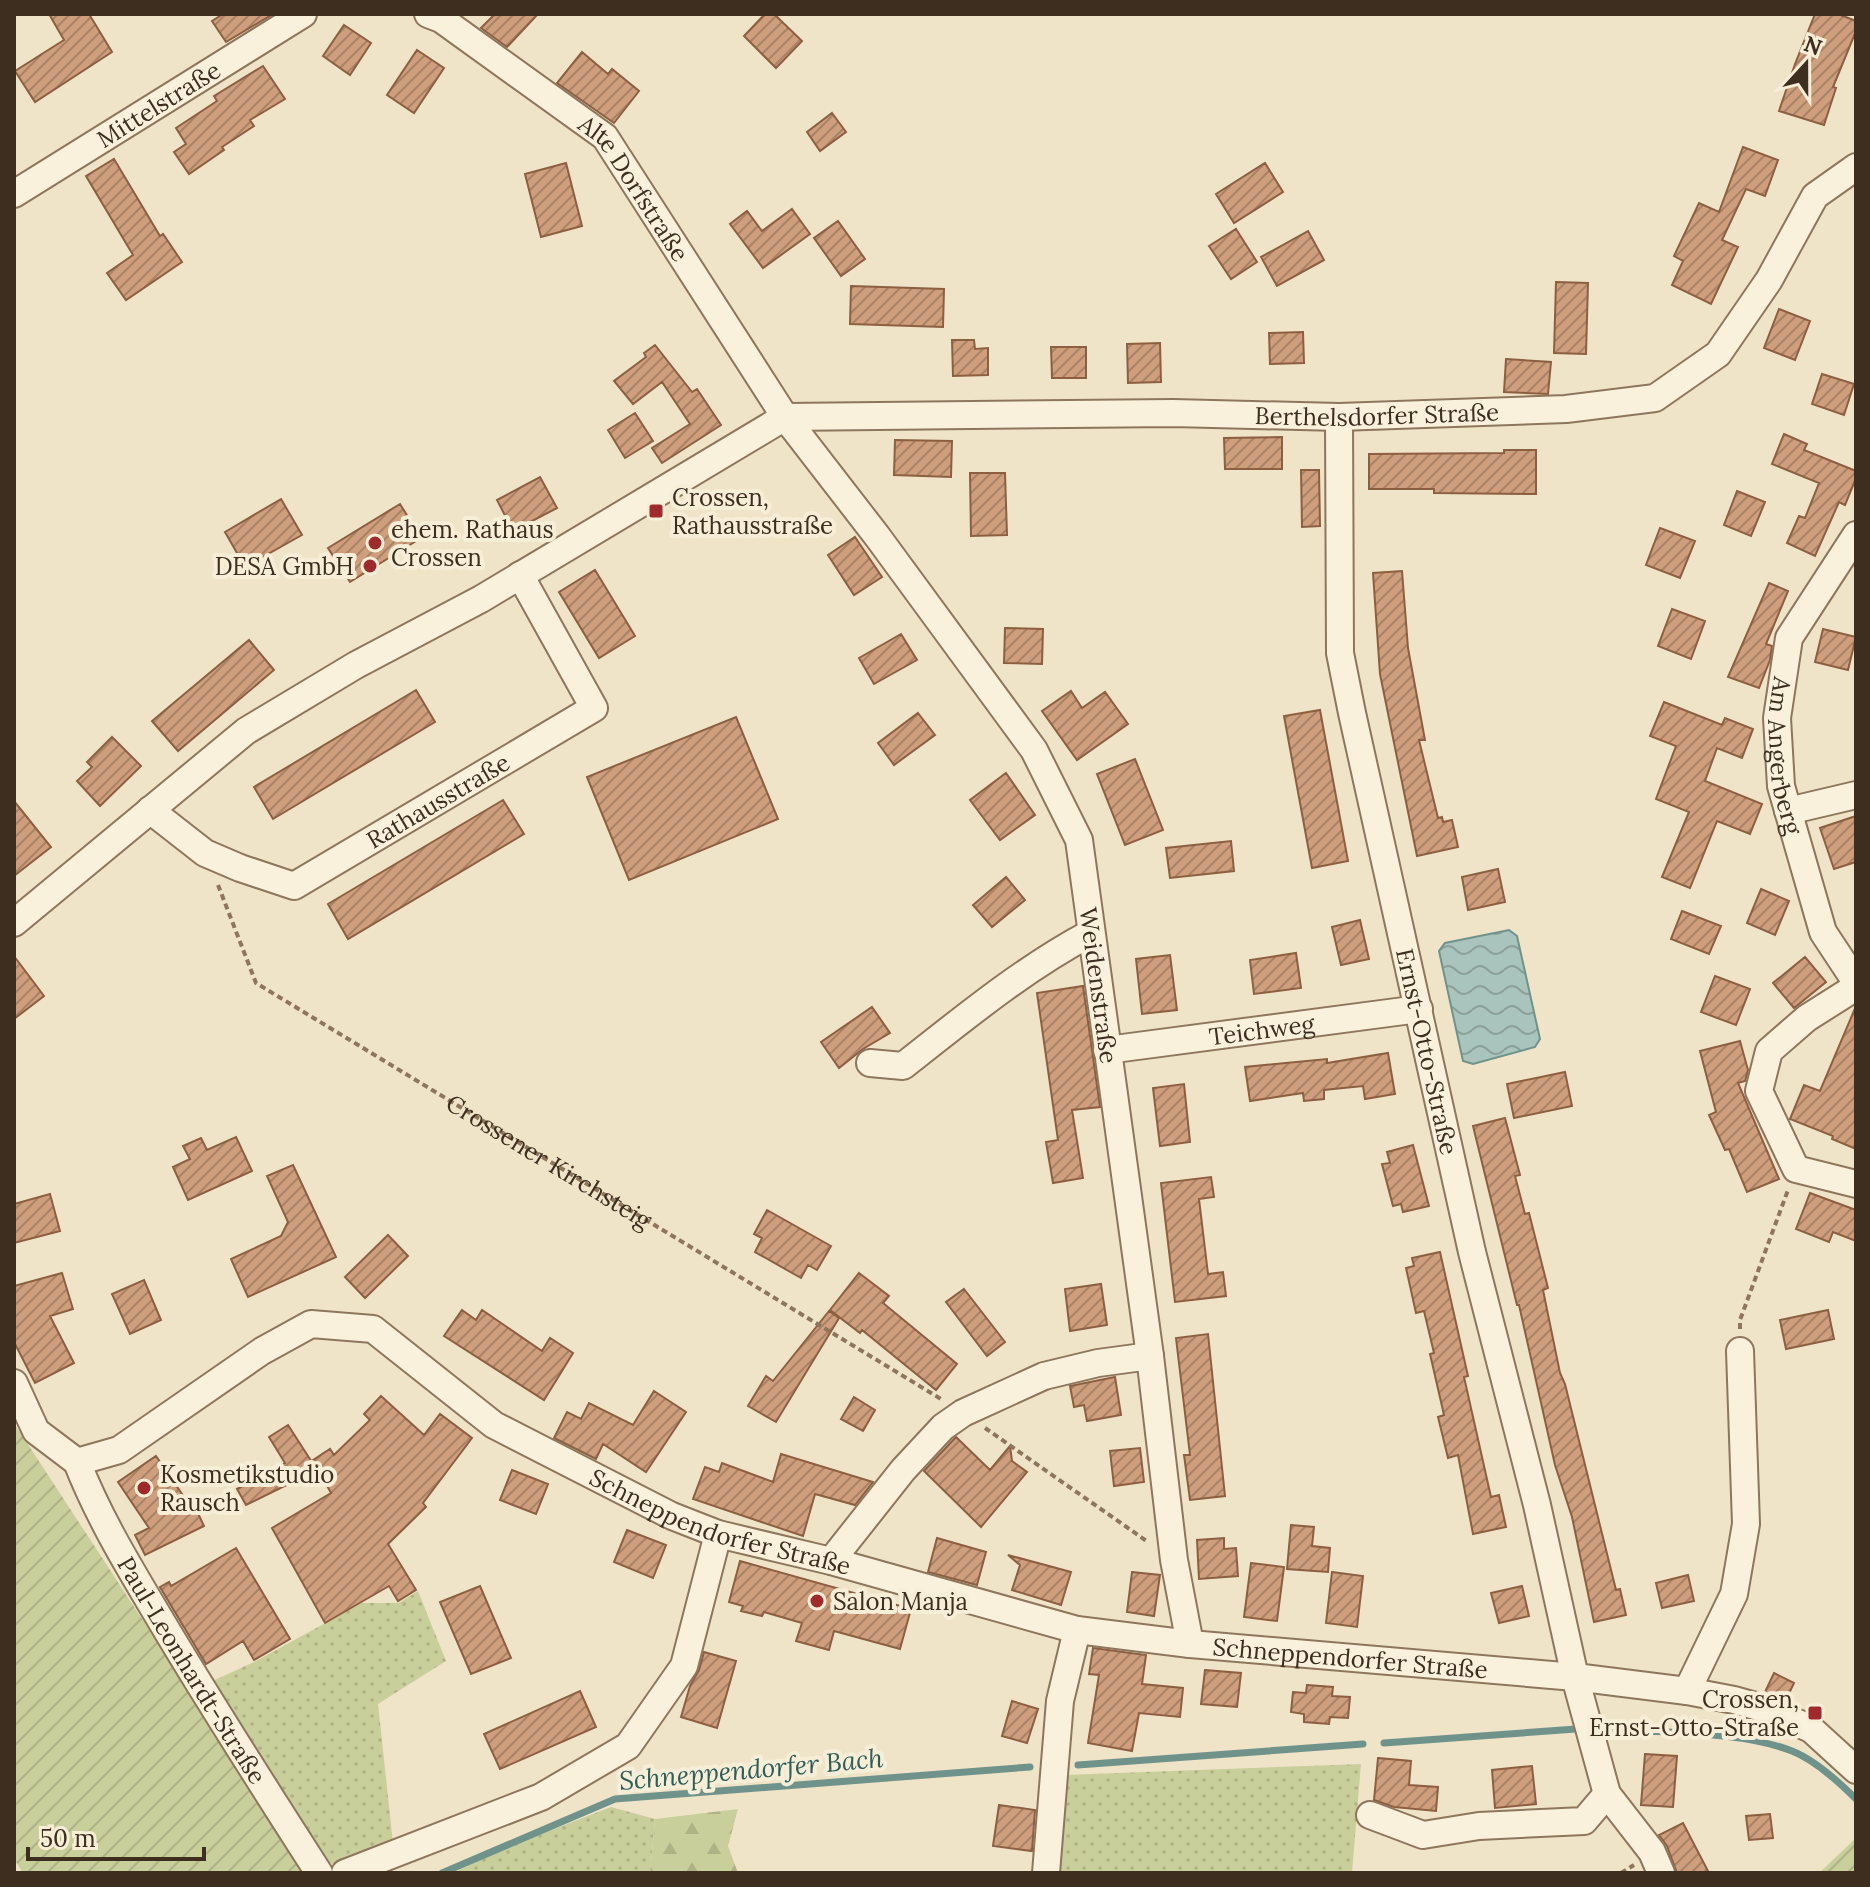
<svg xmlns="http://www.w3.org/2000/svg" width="1870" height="1887" font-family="Lora,serif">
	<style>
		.grass { fill: url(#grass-dots) }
		.forest { fill: url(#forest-firs) }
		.garden { fill: url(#garden-furrows) }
		.water { fill: url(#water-waves); stroke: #6f938a; stroke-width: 2 }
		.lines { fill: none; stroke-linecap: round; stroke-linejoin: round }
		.stream { stroke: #6f938a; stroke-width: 7 }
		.building { fill: url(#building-hatch); stroke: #8d5f41; stroke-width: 2 }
		.minor-casing { stroke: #8d765c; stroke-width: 30 }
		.path { stroke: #8d765c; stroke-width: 4; stroke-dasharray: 6 4; stroke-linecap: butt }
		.minor { stroke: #faf1dc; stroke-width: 26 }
		.poi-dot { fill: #9e2a2b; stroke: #f7eed8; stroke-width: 3 }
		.labels { text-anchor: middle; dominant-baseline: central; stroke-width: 8; stroke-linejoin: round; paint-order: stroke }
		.street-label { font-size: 24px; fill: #3d2e20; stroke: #f7eed8 }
		.poi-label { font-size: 24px; fill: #3d2e20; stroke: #f7eed8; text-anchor: start }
		.water-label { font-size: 26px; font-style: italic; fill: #2f5d5a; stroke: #f7eed8 }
	</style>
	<defs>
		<pattern id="grass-dots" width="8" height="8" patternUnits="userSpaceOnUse" patternTransform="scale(2)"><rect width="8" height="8" fill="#c9cf9b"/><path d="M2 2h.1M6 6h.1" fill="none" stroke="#aeb285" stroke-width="1.8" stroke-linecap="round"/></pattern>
		<pattern id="forest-firs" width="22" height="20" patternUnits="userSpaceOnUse" patternTransform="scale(2)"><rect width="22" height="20" fill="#c9cf9b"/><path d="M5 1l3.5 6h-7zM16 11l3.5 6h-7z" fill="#aeb285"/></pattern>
		<pattern id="garden-furrows" width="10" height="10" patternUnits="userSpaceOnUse" patternTransform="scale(2)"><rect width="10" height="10" fill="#c9cf9b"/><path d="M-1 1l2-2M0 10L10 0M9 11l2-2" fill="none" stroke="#aeb285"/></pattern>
		<pattern id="water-waves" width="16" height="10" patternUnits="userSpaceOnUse" patternTransform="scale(2)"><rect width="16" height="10" fill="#a9c4bc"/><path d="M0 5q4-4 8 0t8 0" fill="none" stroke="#8ba098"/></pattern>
		<pattern id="building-hatch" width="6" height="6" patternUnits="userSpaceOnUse" patternTransform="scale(2)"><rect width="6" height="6" fill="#cf9f7d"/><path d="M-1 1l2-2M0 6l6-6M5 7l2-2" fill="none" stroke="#a98266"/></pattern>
	</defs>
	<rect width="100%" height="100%" fill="#f0e4c8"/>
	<path class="grass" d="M418 1591 446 1661 378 1704 393 1843 335 1865 325 1861 204 1685 256 1661 362 1603H399Z
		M1361 1764 1352 1873H1055L1063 1775Z
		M611 1807 655 1819 650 1873H453L515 1844Z"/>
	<path class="forest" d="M738 1809 728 1846 738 1873H650L655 1819Z"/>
	<path class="garden" d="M14 1423 308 1873H23L14 1859Z
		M1856 1838V1873H1819Z"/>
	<path class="water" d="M1509 930 1517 936 1540 1039 1535 1047 1473 1064 1463 1061 1439 951 1445 943Z"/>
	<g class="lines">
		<path class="stream" d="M1608 1729C1663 1733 1741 1731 1792 1751 1815 1760 1838 1781 1856 1799
			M1384 1743 1576 1729
			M1078 1765 1363 1744
			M442 1873 615 1799 1030 1767"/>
	</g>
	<path class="building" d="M49 14H89L112 52 35 102 15 71 64 40Z
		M223 14H273L226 42 212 21Z
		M495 14H538L507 47 481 28Z
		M765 14H774L802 41 776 68 744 36Z
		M1815 14H1838L1856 21V31L1833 87 1836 88 1824 125 1779 111 1795 64Z
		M344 25 371 43 350 75 323 56Z
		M417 50 444 68 414 113 387 95Z
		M582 52 608 74 612 69 639 91 614 123 557 83Z
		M263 66 285 99 250 120 254 126 222 147 224 150 189 174 174 152 186 144 176 128 217 101 214 96Z
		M832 113 846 132 820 151 807 132Z
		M1743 147 1778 160 1765 196 1746 189 1722 240 1738 247 1711 304 1672 285 1683 261 1674 256 1699 203 1719 212Z
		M114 159 160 236 163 234 182 262 126 300 107 273 133 255 86 176Z
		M566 163 582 226 541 237 525 174Z
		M1265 163 1283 192 1234 223 1216 194Z
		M792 209 810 234 763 268 730 224 747 211 762 231Z
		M838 221 865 259 841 276 814 238Z
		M1236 229 1257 262 1231 279 1209 246Z
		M1308 231 1324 260 1277 286 1261 257Z
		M1556 282 1588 283 1586 354 1554 353Z
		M851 286 944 289 943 327 850 324Z
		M1779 309 1810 321 1795 360 1764 348Z
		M1303 332 1304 363 1270 364 1269 333Z
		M952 340H974L975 349 988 348V375L953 376Z
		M1160 343 1161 382 1128 383 1127 344Z
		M655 345 692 392 697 389 721 425 662 463 652 448 690 424 662 382 633 404 614 381 646 357 644 353Z
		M1051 347H1086V378H1052Z
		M1506 359 1551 362 1548 394 1504 392Z
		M1822 374 1854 384 1844 415 1812 404Z
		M635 413 653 441 625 458 608 430Z
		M1784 434 1807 444 1804 450 1856 471V478L1845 505 1839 502 1815 556 1787 543 1799 516 1805 518 1819 483 1772 464Z
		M1282 437V469H1225L1224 438Z
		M895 440 952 441 951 477 894 475Z
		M1504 450H1536V494L1434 493V489H1369V454L1504 453Z
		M1301 470H1319L1320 526 1302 527Z
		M970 473H1005L1007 535 971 536Z
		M540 477 557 508 513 531 497 500Z
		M1737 491 1765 502 1751 536 1724 525Z
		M281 499 302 535 245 567 225 532Z
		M400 504 421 538 350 582 328 548Z
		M1660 528 1695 541 1680 578 1646 565Z
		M855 537 882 577 854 595 828 555Z
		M595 570 635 636 599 658 559 592Z
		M1402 571 1408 648 1425 740H1419L1438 818 1442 817 1443 822 1452 820 1458 847 1417 856 1380 674 1373 573Z
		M1769 583 1788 591 1766 644 1772 646 1770 660 1759 688 1728 677Z
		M1672 609 1705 621 1691 659 1658 646Z
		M1005 628 1043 629 1042 664 1004 663Z
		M1823 629 1856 637 1848 670 1815 662Z
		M901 634 917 660 874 684 859 658Z
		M249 640 274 670 178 751 152 721Z
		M416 690 435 722 273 819 254 787Z
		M1071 691 1082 708 1105 692 1128 724 1077 760 1042 711Z
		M1664 702 1722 725 1725 718 1753 729 1742 758 1717 748 1705 781 1762 804 1750 834 1717 821 1690 888 1662 877 1689 812 1656 799 1676 746 1650 736Z
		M1320 710 1348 861 1312 868 1284 716Z
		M918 713 935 735 894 765 878 743Z
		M736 717 778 819 629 880 587 777Z
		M112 737 141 766 100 806 77 781 92 767 87 762Z
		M1135 759 1163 830 1125 845 1097 774Z
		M1006 773 1035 815 1000 840 970 800Z
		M503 800 524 834 348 939 328 904Z
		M14 801 51 847 14 876Z
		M1856 816V862L1834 869 1820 828Z
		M1231 841 1234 871 1170 878 1166 848Z
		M1498 869 1505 902 1468 910 1462 877Z
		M1006 877 1025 900 992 927 973 905Z
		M1761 889 1789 901 1775 935 1747 923Z
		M1682 911 1721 926 1709 954 1671 939Z
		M1360 920 1369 959 1341 965 1332 927Z
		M1296 953 1301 988 1254 994 1250 960Z
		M1170 955 1177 1010 1142 1014 1136 959Z
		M14 956 44 996 14 1019Z
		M1805 957 1826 982 1794 1008 1773 983Z
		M1715 976 1750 989 1736 1025 1701 1012Z
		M1083 986 1100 1107 1072 1110 1083 1178 1053 1183 1046 1142 1058 1140 1037 993Z
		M1856 1006V1149L1832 1139 1833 1136 1790 1119 1804 1085 1820 1091Z
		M872 1007 890 1033 863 1049 839 1068 821 1042Z
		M1740 1041 1748 1070 1745 1081 1738 1083 1779 1179 1747 1192 1729 1149 1725 1150 1709 1115 1716 1112 1700 1051Z
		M1388 1053 1395 1094 1365 1099 1363 1086 1324 1090V1099L1304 1101 1303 1093 1250 1101 1245 1067 1327 1059V1063Z
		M1565 1072 1572 1106 1514 1118 1507 1084Z
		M1184 1084 1190 1142 1160 1146 1153 1088Z
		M1505 1118 1520 1175 1515 1176 1525 1214 1529 1213 1548 1288 1543 1290 1560 1373 1565 1384 1616 1590 1620 1589 1626 1615 1594 1622 1572 1517 1555 1465 1519 1305H1517L1473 1126Z
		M236 1137 252 1171 188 1200 173 1167 190 1159 183 1146 201 1138 207 1150Z
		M1413 1145 1429 1206 1403 1212 1401 1204 1393 1206 1382 1164 1390 1163 1387 1152Z
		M293 1165 336 1257 248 1297 231 1259 281 1236 288 1222 267 1176Z
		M1211 1177 1214 1197 1199 1199 1208 1274 1223 1272 1226 1296 1175 1302 1161 1183Z
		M1810 1193 1856 1210V1241L1833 1232 1829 1242 1796 1229Z
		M50 1194 60 1231 14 1243V1204Z
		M767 1210 831 1246 817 1270 808 1265 801 1278 755 1252 762 1238 754 1234Z
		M388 1235 408 1256 365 1298 345 1277Z
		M1440 1252 1468 1376 1464 1377 1491 1497 1499 1495 1506 1527 1473 1534 1458 1455 1448 1458 1438 1417 1444 1415 1430 1354 1434 1353 1424 1311 1416 1313 1406 1268 1414 1266 1412 1258Z
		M62 1273 73 1309 50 1316 74 1363 35 1383 14 1342V1286Z
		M859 1273 889 1296 883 1303 957 1364 936 1390 862 1330 860 1333 830 1310Z
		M144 1280 161 1320 130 1334 112 1294Z
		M1101 1284 1107 1325 1070 1331 1065 1289Z
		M964 1289 1005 1342 987 1356 946 1302Z
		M462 1310 476 1320 482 1310 542 1351 550 1338 573 1353 544 1400 444 1336Z
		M1828 1310 1834 1339 1786 1349 1780 1320Z
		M829 1311 839 1318 776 1422 748 1406 766 1376 773 1381Z
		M1208 1334 1225 1496 1190 1500 1184 1455H1190L1176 1338Z
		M1115 1377 1121 1415 1087 1421 1084 1405 1074 1407 1070 1386Z
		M654 1391 686 1412 646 1472 603 1444 596 1459 554 1438 567 1412 581 1419 589 1403 633 1425Z
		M381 1396 424 1435 440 1414 472 1438 423 1503 426 1507 388 1544 416 1590 398 1601 389 1586 325 1623 272 1528 331 1493 313 1460 330 1449 334 1455 370 1420 364 1414Z
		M854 1397 875 1410 863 1431 841 1419Z
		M288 1425 317 1470 246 1505 237 1489 285 1463 269 1437Z
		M956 1437 990 1470 1010 1446 1012 1461 1027 1472 981 1527 924 1471Z
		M1140 1448 1144 1482 1114 1486 1110 1451Z
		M781 1454 873 1482 855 1505 815 1494 803 1536 693 1499 705 1467 719 1472 722 1463 773 1482Z
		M156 1456 191 1507 194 1505 204 1526 145 1555 135 1535 149 1528 118 1482Z
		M512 1470 548 1484 536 1514 500 1500Z
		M1291 1525 1314 1527 1312 1546 1330 1548 1328 1572 1287 1569Z
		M627 1530 666 1545 653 1578 614 1562Z
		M937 1538 986 1552 977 1585 928 1572Z
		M1224 1538V1549L1236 1548 1238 1576 1199 1579 1197 1540Z
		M236 1548 290 1639 254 1660 243 1641 206 1664 160 1587 169 1582 171 1586Z
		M1008 1555 1071 1572 1061 1605 1012 1590 1020 1565Z
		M740 1561 911 1609 900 1649 834 1631 829 1650 796 1641 802 1623 764 1612 762 1616 741 1611 743 1606 729 1602Z
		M1251 1563 1284 1567 1277 1621 1244 1617Z
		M1132 1572 1160 1575 1154 1616 1127 1612Z
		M1332 1572 1363 1576 1357 1627 1326 1623Z
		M1688 1575 1694 1601 1662 1608 1656 1583Z
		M480 1586 511 1658 471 1674 440 1602Z
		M1522 1586 1529 1616 1499 1623 1491 1593Z
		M1093 1648 1146 1655 1142 1684 1183 1688 1180 1717 1139 1713 1132 1751 1088 1743 1099 1675 1089 1674Z
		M704 1652 736 1661 717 1728 681 1717 690 1686 699 1670Z
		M1205 1670 1241 1673 1237 1707 1201 1704Z
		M1774 1673 1794 1683 1786 1700 1765 1692Z
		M1307 1685 1333 1687 1332 1696 1350 1697 1348 1718 1330 1717 1329 1724 1304 1722V1714L1291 1712 1293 1692 1306 1693Z
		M580 1691 596 1727 500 1769 484 1734Z
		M1012 1701 1038 1709 1027 1743 1002 1736Z
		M1645 1754 1677 1756 1673 1807 1641 1805Z
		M1378 1758 1411 1761 1409 1785 1438 1787 1436 1811 1394 1807 1374 1800Z
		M1532 1766 1536 1804 1495 1808 1492 1770Z
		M999 1805 1035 1810 1032 1851 993 1846Z
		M1770 1814 1773 1838 1749 1840 1746 1816Z
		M1683 1823 1709 1873H1677L1667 1846 1659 1835Z"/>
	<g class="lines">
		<g class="minor-casing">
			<g id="minor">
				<path id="s2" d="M428 14 441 19 605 137 785 417 877 536 1034 750 1079 840 1150 1356 1174 1560 1190 1644"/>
				<path id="s3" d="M14 194 303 14"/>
				<path id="s4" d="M785 417 1173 413 1339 417 1566 409 1655 398 1718 354 1769 280 1815 196 1856 167"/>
				<path id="s5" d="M1339 417 1340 653 1352 713 1472 1252 1537 1505 1575 1677 1607 1794 1652 1852 1661 1873"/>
				<path id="s6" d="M1856 535 1789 638 1777 718 1781 786 1823 932 1856 982"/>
				<path id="s7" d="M150 810 205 853 240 868 294 886 594 708 520 575"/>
				<path d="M1788 811 1856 795"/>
				<path d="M14 923 246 731 356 665 481 599 785 417"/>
				<path d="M1856 987 1807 1018 1769 1051 1759 1091 1796 1169 1856 1184"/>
				<path id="s8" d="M1107 1050 1419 1009"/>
				<path d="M870 1063 903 1066C963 1019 1023 969 1091 933"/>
				<path id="s9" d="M14 1383 36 1431 77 1462 119 1450 262 1351 311 1324 373 1329 494 1425 672 1516 718 1534 831 1561 1077 1630 1190 1644 1575 1677 1687 1691 1734 1700 1766 1709 1811 1729 1856 1770"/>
				<path id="s10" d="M77 1462C99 1518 129 1567 160 1619 211 1705 265 1789 319 1873"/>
				<path d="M831 1561 903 1470 943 1427 963 1413 1044 1376 1098 1363 1150 1356"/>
				<path d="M1687 1691 1734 1594 1746 1524 1740 1351"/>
				<path d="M1370 1815 1423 1835 1479 1826 1584 1821 1607 1794"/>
				<path d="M345 1873 541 1797 628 1746 684 1666 718 1534"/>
				<path d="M1046 1873 1060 1701 1077 1630"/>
			</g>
		</g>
		<g class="path">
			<path id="s1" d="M218 885 256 983 941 1399"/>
			<path d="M1740 1329V1320L1788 1190"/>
			<path d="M985 1428 1148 1542"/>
			<path d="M1621 1873 1634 1865"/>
		</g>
		<use href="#minor" class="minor"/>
	</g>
	<g class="poi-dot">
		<rect x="648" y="503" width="16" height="16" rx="4"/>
		<circle cx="375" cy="543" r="8"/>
		<circle cx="370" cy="566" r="8"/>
		<circle cx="144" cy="1488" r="8"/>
		<circle cx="817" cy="1601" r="8"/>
		<rect x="1807" y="1705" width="16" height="16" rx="4"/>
	</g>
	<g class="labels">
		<g class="street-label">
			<text stroke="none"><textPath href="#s3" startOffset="170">Mittelstraße</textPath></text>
			<text stroke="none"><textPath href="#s2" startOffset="274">Alte Dorfstraße</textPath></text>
			<text stroke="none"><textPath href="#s4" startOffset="592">Berthelsdorfer Straße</textPath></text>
			<text stroke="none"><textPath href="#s6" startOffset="242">Am Angerberg</textPath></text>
			<text stroke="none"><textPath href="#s7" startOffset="332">Rathausstraße</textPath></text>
			<text stroke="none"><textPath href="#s2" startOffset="1212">Weidenstraße</textPath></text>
			<text stroke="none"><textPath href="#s8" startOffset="156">Teichweg</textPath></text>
			<text stroke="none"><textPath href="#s5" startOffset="644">Ernst-Otto-Straße</textPath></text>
			<text stroke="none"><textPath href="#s1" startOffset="448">Crossener Kirchsteig</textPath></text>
			<text stroke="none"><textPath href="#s9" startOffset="842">Schneppendorfer Straße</textPath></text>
			<text stroke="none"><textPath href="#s9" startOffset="1490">Schneppendorfer Straße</textPath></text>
			<text stroke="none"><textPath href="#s10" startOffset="238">Paul-Leonhardt-Straße</textPath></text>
		</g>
		<g class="poi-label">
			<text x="672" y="497">Crossen,<tspan x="672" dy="28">Rathausstraße</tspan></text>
			<text x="391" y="529">ehem. Rathaus<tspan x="391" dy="28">Crossen</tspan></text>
			<text x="354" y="566" text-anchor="end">DESA GmbH</text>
			<text x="160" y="1474">Kosmetikstudio<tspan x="160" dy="28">Rausch</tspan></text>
			<text x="833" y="1601">Salon Manja</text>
			<text x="1799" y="1699" text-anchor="end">Crossen,<tspan x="1799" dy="28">Ernst-Otto-Straße</tspan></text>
		</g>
		<g class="water-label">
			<text transform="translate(751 1769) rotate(-5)">Schneppendorfer Bach</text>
		</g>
	</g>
	<rect width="1870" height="1887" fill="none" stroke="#3d2e20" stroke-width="32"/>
	<g transform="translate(1806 64) rotate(21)" stroke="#f7eed8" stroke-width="6" paint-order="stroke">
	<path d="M0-6L14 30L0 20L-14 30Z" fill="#3d2e20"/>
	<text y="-12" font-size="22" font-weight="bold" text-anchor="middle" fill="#3d2e20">N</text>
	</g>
	<path d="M28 1847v12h176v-12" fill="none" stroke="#3d2e20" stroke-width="4"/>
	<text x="40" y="1847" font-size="24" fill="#3d2e20" stroke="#f7eed8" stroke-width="6" paint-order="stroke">50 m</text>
</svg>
